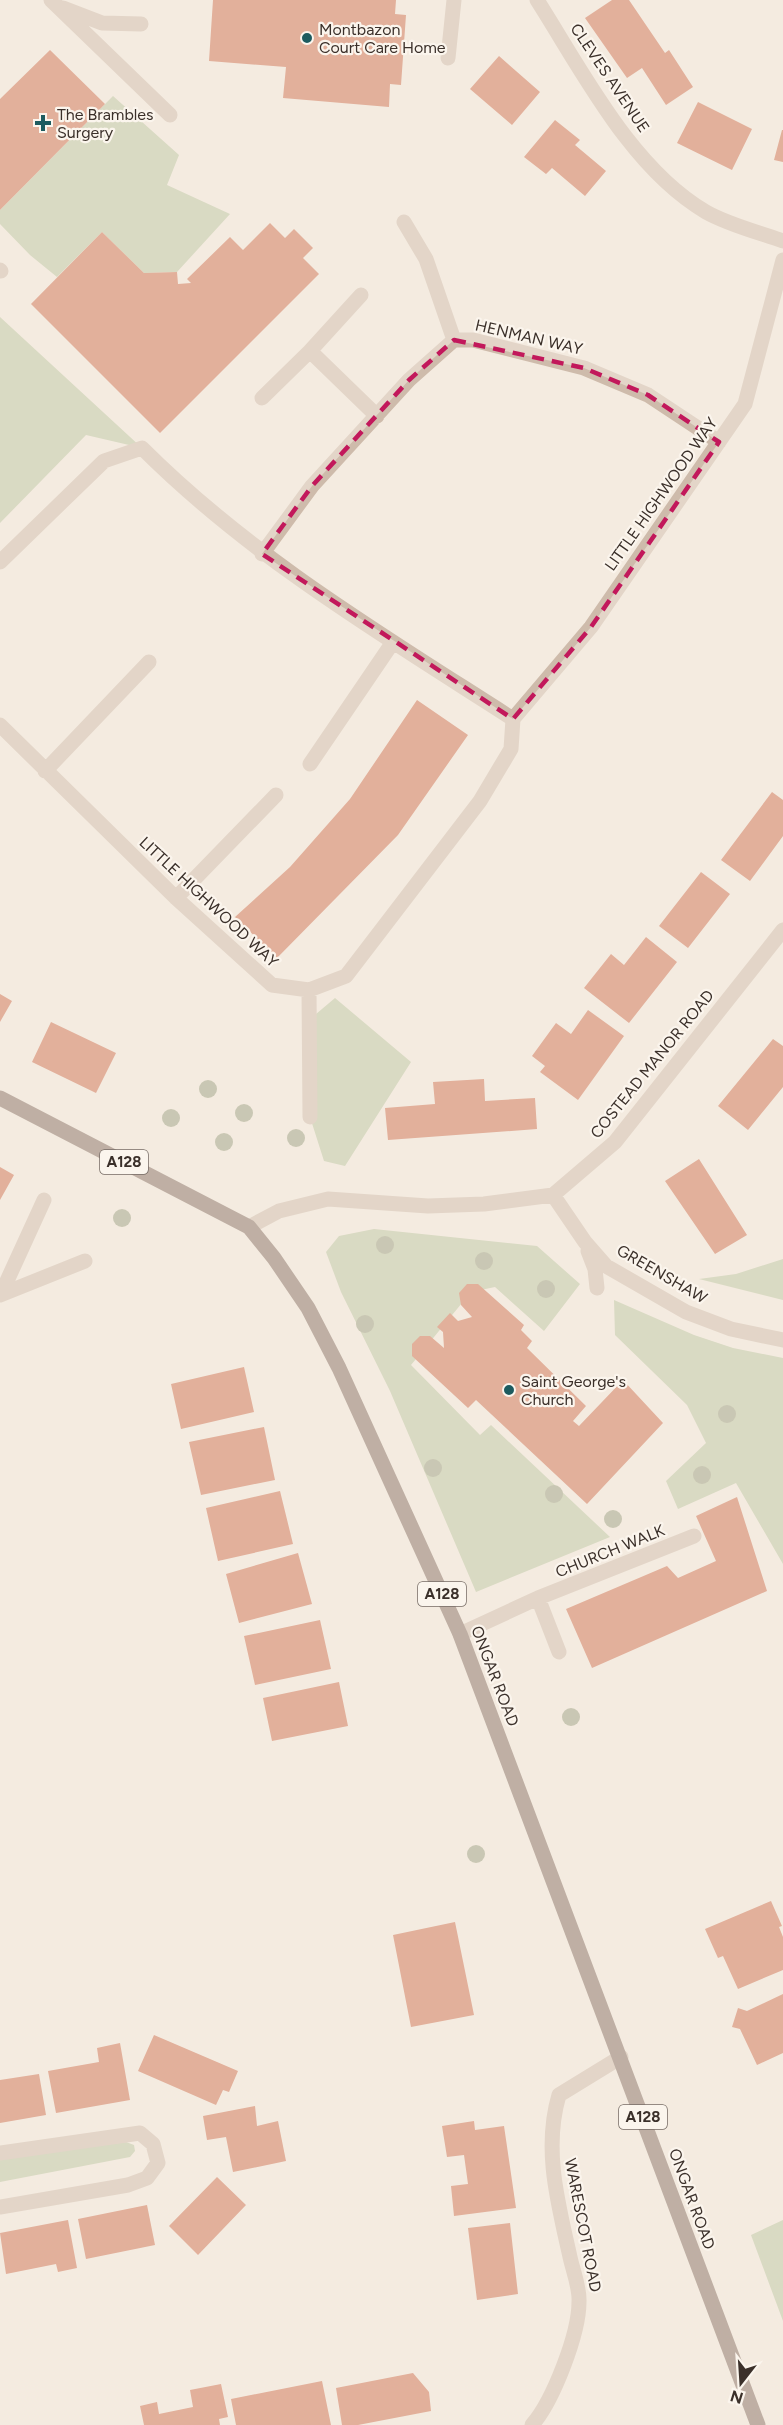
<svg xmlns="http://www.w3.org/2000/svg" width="783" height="2425" font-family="Figtree,sans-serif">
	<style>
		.green { fill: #b8c59f }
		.building { fill: #cc6847 }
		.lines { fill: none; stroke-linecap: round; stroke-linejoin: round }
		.minor { stroke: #cebbab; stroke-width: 15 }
		.major { stroke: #7e675b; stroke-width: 15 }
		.tree { fill: #969c7e }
		.marked { fill: none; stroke: #c2185b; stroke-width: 4.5; stroke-dasharray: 12 8; stroke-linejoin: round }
		.poi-dot { fill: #1d5b5f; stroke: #fbf5ed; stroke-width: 2 }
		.labels { text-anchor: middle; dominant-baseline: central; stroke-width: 4.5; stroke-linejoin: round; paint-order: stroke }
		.shield { fill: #fbf5ed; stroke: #756b64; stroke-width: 1.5 }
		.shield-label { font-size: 15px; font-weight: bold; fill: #3b302a }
		.poi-label { font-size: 16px; fill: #3b302a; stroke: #fbf5ed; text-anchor: start }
		.street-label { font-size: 16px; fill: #3b302a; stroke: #fbf5ed }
	</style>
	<rect width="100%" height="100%" fill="#f4ebe0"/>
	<path class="green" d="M113 96 179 155 167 185 230 214 177 272 144 273 102 232 57 277 30 255 0 224V210Z
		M0 317 142 448 86 435 0 523Z
		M335 998 411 1062 345 1166 324 1161 310 1117 309 1020Z
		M374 1229 537 1246 580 1284 544 1331 495 1287 471 1292 411 1365 480 1435 491 1425 610 1537 476 1592 390 1391 341 1292 326 1252 339 1236Z
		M783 1259V1300L699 1279 736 1274Z
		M614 1300 694 1335 733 1348 783 1358V1564L736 1483 678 1509 666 1481 706 1443 687 1405 615 1335Z
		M126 2142 134 2145 135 2151 130 2157 0 2182V2159Z
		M783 2220V2321L751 2235Z"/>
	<path class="building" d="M213 0H396L395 14 406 15 401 85 390 84 389 107 283 98 286 67 209 61Z
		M612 0H629L665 53 669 50 693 87 666 105 642 68 627 78 585 18Z
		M50 50 105 104 0 210V99Z
		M499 56 540 92 512 125 470 89Z
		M698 102 752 129 732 170 677 143Z
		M555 120 580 140 575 145 606 171 585 196 552 168 546 174 524 157Z
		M782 130H783V162L774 160Z
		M270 223 285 238 294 229 313 248 303 258 319 274 160 433 31 304 102 232 144 273 177 272 178 284 191 283 187 279 230 237 243 250Z
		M417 700 468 735 398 835 277 958 235 917 290 867 350 799Z
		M772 792 783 800V836L750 881 721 860Z
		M701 872 730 894 688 948 659 926Z
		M646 937 677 962 629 1023 584 988 611 954 624 965Z
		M0 994 12 1001 0 1022Z
		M588 1010 624 1036 578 1100 540 1072 545 1066 532 1056 556 1023 571 1034Z
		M51 1022 116 1053 96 1093 32 1062Z
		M773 1039 783 1046V1087L748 1130 718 1106Z
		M484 1079 485 1101 535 1098 537 1129 388 1140 385 1108 435 1104 433 1082Z
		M699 1159 747 1235 715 1254 665 1181Z
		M0 1167 14 1175 0 1200Z
		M467 1284H478L524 1325 521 1330 532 1341 527 1348 586 1406 573 1421 579 1426 623 1380 663 1423 587 1504 476 1400 468 1408 412 1356V1344L420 1336H430L444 1348 443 1332 437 1327 450 1313 458 1321 472 1317 461 1305 459 1293Z
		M244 1367 254 1412 181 1429 171 1384Z
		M264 1427 275 1480 201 1495 189 1442Z
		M280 1491 293 1544 218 1561 206 1508Z
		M737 1497 767 1591 592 1668 566 1609 667 1566 678 1578 716 1561 696 1516Z
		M298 1553 312 1604 239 1623 226 1574Z
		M320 1620 331 1669 255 1685 244 1636Z
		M339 1682 348 1726 272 1741 263 1698Z
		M771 1901 782 1926 779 1927 783 1937V1970L738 1989 723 1956 718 1958 705 1929Z
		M455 1922 474 2015 411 2027 393 1935Z
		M783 1994V2053L757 2065 740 2029 732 2027 738 2008 747 2011Z
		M154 2035 238 2071 229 2092 223 2090 216 2105 138 2071Z
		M120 2043 130 2100 56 2113 48 2071 99 2062 97 2048Z
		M39 2074 46 2115 0 2123V2080Z
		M255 2106 257 2126 278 2121 286 2161 233 2172 226 2137 207 2140 203 2116Z
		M474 2121 475 2130 504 2126 516 2208 454 2216 451 2186 468 2184 464 2155 447 2157 442 2126Z
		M217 2177 246 2205 198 2255 169 2226Z
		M147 2205 155 2245 86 2259 78 2219Z
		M68 2220 77 2268 58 2272 56 2264 6 2274 0 2233Z
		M510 2223 518 2294 477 2300 468 2228Z
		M413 2373 429 2392 431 2411 358 2425H342L336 2388Z
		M322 2381 331 2425H236L231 2399Z
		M221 2384 228 2417 219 2419 220 2425H144L140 2406 157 2402 159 2414 193 2407 190 2390Z"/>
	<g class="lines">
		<path class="minor" d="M51 0 170 115
			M537 0C583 72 631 168 706 212 729 225 758 232 783 241
			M63 8 102 23 141 24
			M448 58 454 0
			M404 222 426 259 454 340
			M0 270 1 271
			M310 351 361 295
			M262 398 310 351 377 416
			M262 554 312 486 409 380 454 340H473L584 368 648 395 719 442
			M0 562 104 461 142 448C251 557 384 636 513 719
			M0 725 176 898 272 985 309 990 346 976 480 801 511 749 513 719 591 627 745 404 783 260
			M310 764 393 642
			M45 771 149 662
			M176 898 276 795
			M309 990 310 1117
			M553 1195 585 1242 606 1266 686 1312 731 1329 783 1340
			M249 1227 279 1211 328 1199 428 1206 484 1204 553 1195 615 1142 783 930
			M588 1251 595 1269 597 1288
			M1 1294 44 1200
			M0 1295 85 1261
			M538 1598 559 1652
			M460 1634 538 1598 694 1536
			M0 2153 140 2133 153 2144 158 2163 147 2178 128 2185 0 2207
			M532 2425C553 2401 579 2334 579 2302 580 2288 573 2271 570 2257 558 2203 543 2149 559 2095L621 2057"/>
		<path class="major" d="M0 1098 249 1227 274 1258 308 1308 339 1368 460 1634 758 2425"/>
	</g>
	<g class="tree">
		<circle cx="208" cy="1089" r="9"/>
		<circle cx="244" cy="1113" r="9"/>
		<circle cx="171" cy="1118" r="9"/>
		<circle cx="296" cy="1138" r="9"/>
		<circle cx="224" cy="1142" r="9"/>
		<circle cx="122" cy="1218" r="9"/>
		<circle cx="385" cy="1245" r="9"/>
		<circle cx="484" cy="1261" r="9"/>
		<circle cx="546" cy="1289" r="9"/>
		<circle cx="365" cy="1324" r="9"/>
		<circle cx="727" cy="1414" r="9"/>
		<circle cx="433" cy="1468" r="9"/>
		<circle cx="702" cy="1475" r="9"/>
		<circle cx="554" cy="1494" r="9"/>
		<circle cx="613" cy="1519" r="9"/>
		<circle cx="571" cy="1717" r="9"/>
		<circle cx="476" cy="1854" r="9"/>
	</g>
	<path d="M0 0H783V2425H0ZM454 340 584 368 648 395 719 442 591 627 513 719 262 554 312 486 409 380Z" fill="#f4ebe0" fill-opacity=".55" fill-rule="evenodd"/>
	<path class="marked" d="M454 340 584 368 648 395 719 442 591 627 513 719 262 554 312 486 409 380Z"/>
	<g class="poi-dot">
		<circle cx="307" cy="38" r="6"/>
		<path d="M40 114h6v6h6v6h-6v6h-6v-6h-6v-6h6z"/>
		<circle cx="509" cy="1390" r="6"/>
	</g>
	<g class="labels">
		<g class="shield">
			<rect x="100" y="1150" width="48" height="24" rx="4.5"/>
			<rect x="418" y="1582" width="48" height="24" rx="4.5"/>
			<rect x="619" y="2105" width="48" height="24" rx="4.5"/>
		</g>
		<g class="shield-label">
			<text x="124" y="1162">A128</text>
			<text x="442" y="1594">A128</text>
			<text x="643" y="2117">A128</text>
		</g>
		<g class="poi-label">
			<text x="319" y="29">Montbazon<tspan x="319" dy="18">Court Care Home</tspan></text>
			<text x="57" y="114">The Brambles<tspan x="57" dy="18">Surgery</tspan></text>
			<text x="521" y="1381">Saint George's<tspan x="521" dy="18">Church</tspan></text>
		</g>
		<g class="street-label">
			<text transform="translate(610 78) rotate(56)">CLEVES AVENUE</text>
			<text transform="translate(529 337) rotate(13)">HENMAN WAY</text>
			<text transform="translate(661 494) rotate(-55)">LITTLE HIGHWOOD WAY</text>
			<text transform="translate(209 902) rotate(43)">LITTLE HIGHWOOD WAY</text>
			<text transform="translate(652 1064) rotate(-51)">COSTEAD MANOR ROAD</text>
			<text transform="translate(662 1274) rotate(30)">GREENSHAW</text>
			<text transform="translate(610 1551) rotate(-22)">CHURCH WALK</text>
			<text transform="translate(495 1676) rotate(69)">ONGAR ROAD</text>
			<text transform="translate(692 2199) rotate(70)">ONGAR ROAD</text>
			<text transform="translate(583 2225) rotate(79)">WARESCOT ROAD</text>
		</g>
	</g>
	<g transform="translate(741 2383) rotate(197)" stroke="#fbf5ed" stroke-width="4.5" paint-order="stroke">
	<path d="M0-4.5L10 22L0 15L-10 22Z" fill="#3b302a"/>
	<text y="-9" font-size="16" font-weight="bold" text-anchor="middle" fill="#3b302a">N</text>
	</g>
</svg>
